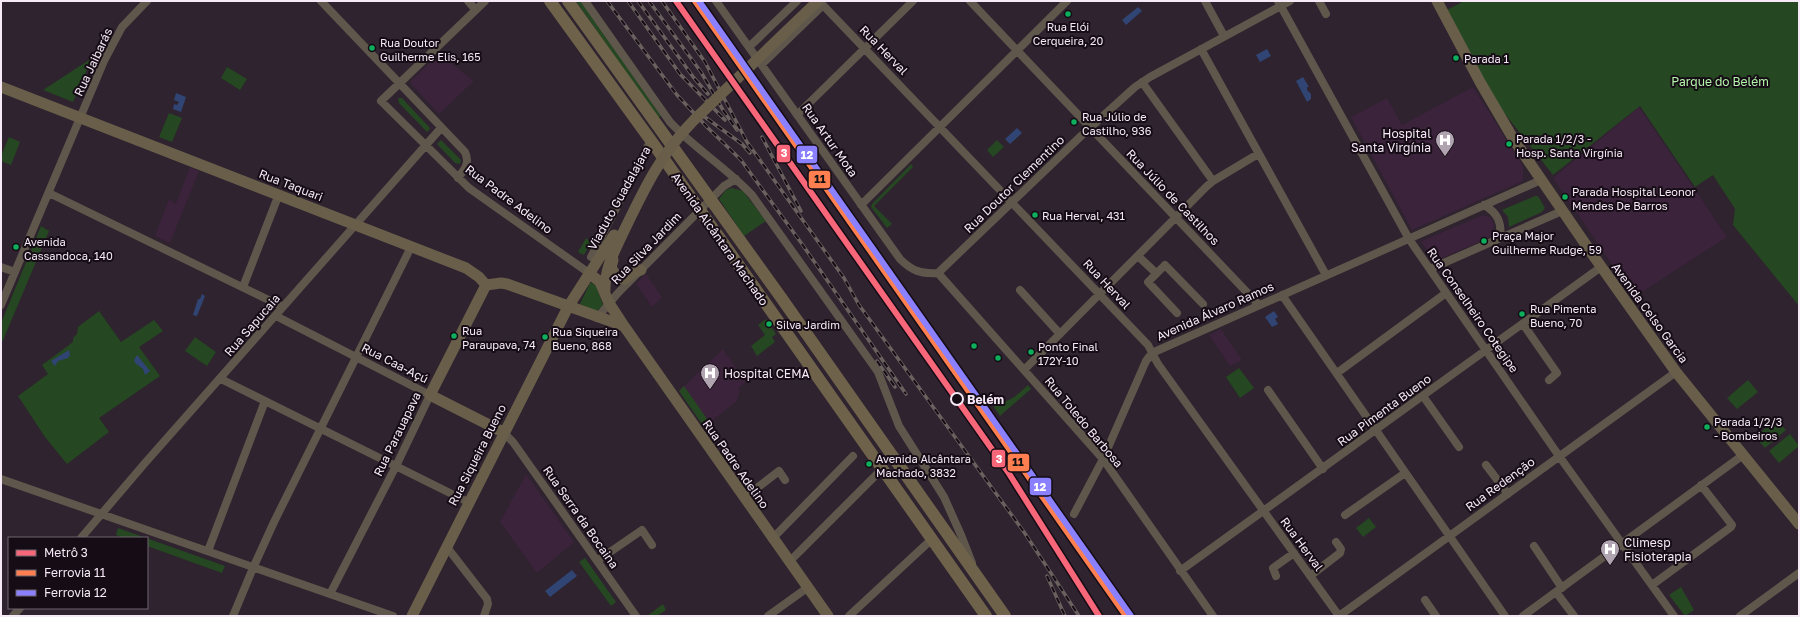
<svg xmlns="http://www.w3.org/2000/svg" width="1800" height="617" font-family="'Golos Text',sans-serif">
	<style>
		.built { fill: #3b233b }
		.green { fill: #254721 }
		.water { fill: #304574 }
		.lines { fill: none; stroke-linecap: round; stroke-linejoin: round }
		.minor { stroke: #60574c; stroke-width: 8 }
		.major { stroke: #685e4a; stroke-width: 11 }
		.highway { stroke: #6e624b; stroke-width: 12 }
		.rail-casing { stroke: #6a615f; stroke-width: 3.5 }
		.rail { stroke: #150c15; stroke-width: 2; stroke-dasharray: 6; stroke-linecap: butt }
		.major-bridge { stroke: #685e4a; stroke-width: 11 }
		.rail-1-casing { stroke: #150c15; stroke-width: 9 }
		.rail-2-casing { stroke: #150c15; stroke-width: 9 }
		.rail-1 { stroke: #ff7f50; stroke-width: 6 }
		.rail-2 { stroke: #8b80ff; stroke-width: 6 }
		.metro-1-casing { stroke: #150c15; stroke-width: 9 }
		.metro-1 { stroke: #f76679; stroke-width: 6 }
		.bus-dot { fill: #0daf5c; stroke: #150c15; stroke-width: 1.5 }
		.stop-dot { fill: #150c15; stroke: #f7e9f7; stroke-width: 2 }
		.labels { text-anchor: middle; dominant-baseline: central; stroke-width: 4; stroke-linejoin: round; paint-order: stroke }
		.bus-label { font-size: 11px; fill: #f7e9f7; stroke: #150c15; text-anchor: start }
		.street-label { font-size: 12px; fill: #f7e9f7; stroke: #150c15 }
		.park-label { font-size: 12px; fill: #b4f6aa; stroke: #150c15 }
		.poi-label { font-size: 12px; fill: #f7e9f7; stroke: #150c15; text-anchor: start }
		.stop-label { font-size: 12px; font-weight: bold; fill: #f7e9f7; stroke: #150c15; text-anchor: start }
		.line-badge { stroke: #150c15; stroke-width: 1.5 }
		.badge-label { font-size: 11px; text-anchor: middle; font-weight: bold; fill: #fff }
		.pale-badge-label { font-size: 11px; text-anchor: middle; font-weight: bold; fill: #111 }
	</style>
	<rect width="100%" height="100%" fill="#2e232e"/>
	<path class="built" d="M439 54 474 81 439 114 411 84V81Z
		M1473 87 1523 166V181L1412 230 1351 117 1387 98 1402 125Z
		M1639 107 1727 237 1634 297 1553 178Z
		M190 167 199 171 170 243 155 236 169 199 176 204Z
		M1483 215 1491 218 1494 224 1493 233 1488 238 1435 261 1422 243V241Z
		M646 274 662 297 652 307 636 284Z
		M1221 329 1242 360 1230 366 1209 335Z
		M723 349 746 382 738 388 740 391 737 401 704 427 679 391Z
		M526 474 574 542 537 573 500 522Z"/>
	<path class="green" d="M576 1H581L661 116 658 118Z
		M1464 1H1799V306L1733 225 1735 209 1713 175 1695 187 1640 106 1553 175 1498 105 1447 10Z
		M92 58 73 102 43 90Z
		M227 67 247 79 240 90 221 78Z
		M398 98H402L429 127 430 129 427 132 399 103Z
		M169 113 182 118 172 142 159 137Z
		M9 137 20 142 11 165 1 161V156Z
		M441 140 461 160 460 164 455 163 437 144Z
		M997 140 1004 147 993 157 987 150Z
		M911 164 913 167 874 206 892 224 887 228 871 207 872 204Z
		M732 188 743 191 766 221 744 236 719 199 726 190Z
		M1535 196H1538L1545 208 1542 212 1509 227 1508 217 1502 210Z
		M41 226 49 231 1 345V323Z
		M586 238 591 242 584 255 578 252Z
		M590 283H592L596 286 603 305 596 312 580 304Z
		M99 311 121 342 154 320 163 331 139 347 160 376 99 418 109 432 67 464 45 437 18 396 48 374 42 365 73 342V338L77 334 78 327Z
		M766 319 776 334 772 337 775 342 757 356 751 346 765 335 758 325Z
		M195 337 216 352 207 366 185 351Z
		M1239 368 1254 388 1240 398 1226 377Z
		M1748 380 1758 392 1737 409 1727 398Z
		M1028 385 1031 389 1000 416 988 398C1004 409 1016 396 1028 385Z
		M684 386 710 423 704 427 679 391Z
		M1776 419 1786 430 1765 448 1755 437Z
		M1790 434 1799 446 1779 463 1769 451Z
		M1369 518 1376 527 1363 537 1356 528Z
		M118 528 225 566 222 573 147 546V538H124L116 535Z
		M585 558 616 602 611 606 579 562Z
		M1681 587 1694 610 1685 616 1669 595Z
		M663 604 666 610 657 616H647Z"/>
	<path class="water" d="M1138 7 1142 11 1126 25 1122 20Z
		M1267 49 1271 56 1260 62 1256 55Z
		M1303 77 1309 87H1307V90L1311 94V99L1307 102 1296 81Z
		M176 93 186 97 181 112 173 109 174 104 177 105 179 102 174 100Z
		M1017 128 1022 133 1010 144 1005 139Z
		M202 294 205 296 197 316 193 315 198 299H200Z
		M1274 311 1278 317 1275 319 1278 324 1272 327 1265 317Z
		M69 350 70 355 68 358 58 361 55 366 51 361Z
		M137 355 150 371 145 375 143 369 135 363 134 360Z
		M572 570 577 576 550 597 545 591Z"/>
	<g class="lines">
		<path class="minor" d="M321 1 465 152C470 163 465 169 458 178
			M468 1 476 10
			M485 1 381 101 469 188 589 273
			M585 1 670 122C695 149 727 168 752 195L878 372 899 426 944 497 961 535 972 563
			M716 1 900 259C912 271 921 274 938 273
			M819 1 1148 345 1158 364 1339 616
			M970 1 1259 305
			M1205 1 1224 36
			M1278 1 1409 239 1559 456 1674 616
			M1319 1 1326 14
			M749 47 797 1
			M1201 49 1326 275
			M762 64 823 5
			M1142 82 1213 181
			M797 115 913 1
			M49 193 283 307
			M861 205 1067 1
			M1484 205C1498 213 1502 223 1500 238
			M1138 256 1156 273
			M591 257 651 140
			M1 267 15 272
			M1430 269 1562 211
			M938 273 1081 136 1135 87 1150 77 1290 1
			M938 273 1103 459 1213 616
			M243 287 279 194
			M1020 290 1060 334
			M1282 295 1505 616
			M1 305 104 61 122 27 147 1
			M1177 313 1148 282 1165 265 1203 304
			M276 316 430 395 396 466 330 594
			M597 318 618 293 710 200 724 186 736 179
			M1523 324 1557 373 1549 380
			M1024 370 1206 187 1213 181 1258 154
			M1337 373 1446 293
			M221 379 468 502
			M1268 390 1323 469
			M1423 396 1459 447
			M503 432 513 442 636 616
			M1486 465 1508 494
			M1 479 393 616
			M744 498 779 471 785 480
			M1074 514 1103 459 1146 361 1152 353 1541 180
			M1345 515 1405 473
			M81 538 145 463 441 128
			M772 539 853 456
			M446 546 487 599 488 604 484 616
			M1534 546 1562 588
			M208 551 265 401
			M597 561 642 530 652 545
			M789 562 883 468
			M1180 571 1601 267
			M1276 576 1273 568 1294 553
			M1310 576 1340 553 1341 549 1336 542
			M1652 585 1731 527 1732 525 1701 485
			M1556 592 1574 616
			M1425 600 1436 616
			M13 616 20 608
			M233 616 253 568 274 522 411 247
			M768 616 807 588
			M849 616 932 539
			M1339 616 1676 372
			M1523 616 1743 455
			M1740 616 1799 573"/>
		<path class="major" d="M1437 1 1480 82 1514 140 1595 258 1676 372 1799 524
			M1 87 466 268 479 277 486 285
			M613 260 611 268 618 278 625 279 636 271 641 270
			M589 273 600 282 609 303 624 326 828 616
			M486 285 430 395 503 432
			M486 285 501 283 507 284 624 326
			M605 290C605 270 612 256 621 237
			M412 616 568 307 614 235"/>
		<path class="highway" d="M550 1 652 142 986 616
			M568 1 780 296 1005 616"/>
		<g class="rail-casing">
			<path id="rail" d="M607 1 677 95 708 128 741 160 802 244 906 394
				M628 1 680 74 725 120
				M638 1 694 78 708 94
				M649 1 701 72 723 110 737 130
				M662 1 705 62 747 142 844 278 859 305 1024 532 1079 616
				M698 112 742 144 750 153
				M762 137 801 211
				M877 361 895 387
				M1047 576 1065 616"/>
		</g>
		<use href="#rail" class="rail"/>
		<path class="major-bridge" d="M621 237C643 192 658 157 694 120L818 1"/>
		<g class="rail-1-casing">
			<path id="rail-1" d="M695 1 1126 616"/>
		</g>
		<g class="rail-2-casing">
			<path id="rail-2" d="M699 1 1131 616"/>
		</g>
		<use href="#rail-1" class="rail-1"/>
		<use href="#rail-2" class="rail-2"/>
		<g class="metro-1-casing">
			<path id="metro-1" d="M676 1 1008 472 1099 616"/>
		</g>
		<use href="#metro-1" class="metro-1"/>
	</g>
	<defs>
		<g id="hospital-pin" transform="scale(1)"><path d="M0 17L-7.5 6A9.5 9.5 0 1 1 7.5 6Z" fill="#b1a4b1" stroke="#150c15"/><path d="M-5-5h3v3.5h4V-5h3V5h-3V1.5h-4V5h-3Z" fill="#fff"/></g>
	</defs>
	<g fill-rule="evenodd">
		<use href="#hospital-pin" x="1445" y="140"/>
		<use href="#hospital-pin" x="710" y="373"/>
		<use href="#hospital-pin" x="1610" y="549"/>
	</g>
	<g class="bus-dot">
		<circle cx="1068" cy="14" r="3.5"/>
		<circle cx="372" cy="48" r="3.5"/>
		<circle cx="1456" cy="58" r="3.5"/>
		<circle cx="1074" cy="122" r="3.5"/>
		<circle cx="1509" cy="144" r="3.5"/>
		<circle cx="1565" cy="197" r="3.5"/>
		<circle cx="1035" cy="215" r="3.5"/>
		<circle cx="1484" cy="241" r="3.5"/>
		<circle cx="16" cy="247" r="3.5"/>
		<circle cx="1522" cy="314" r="3.5"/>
		<circle cx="769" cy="324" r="3.5"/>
		<circle cx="454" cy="336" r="3.5"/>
		<circle cx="545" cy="337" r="3.5"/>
		<circle cx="974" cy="346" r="3.5"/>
		<circle cx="1031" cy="352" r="3.5"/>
		<circle cx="998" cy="358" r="3.5"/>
		<circle cx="1707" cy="427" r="3.5"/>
		<circle cx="869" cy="464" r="3.5"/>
	</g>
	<circle class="stop-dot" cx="957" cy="399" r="6"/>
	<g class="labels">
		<g class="bus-label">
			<text x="1068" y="26" text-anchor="middle">Rua Elói<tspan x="1068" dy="14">Cerqueira, 20</tspan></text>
			<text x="380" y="42">Rua Doutor<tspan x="380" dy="14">Guilherme Elis, 165</tspan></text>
			<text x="1464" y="58">Parada 1</text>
			<text x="1082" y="116">Rua Júlio de<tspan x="1082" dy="14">Castilho, 936</tspan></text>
			<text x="1516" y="138">Parada 1/2/3 -<tspan x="1516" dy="14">Hosp. Santa Virgínia</tspan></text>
			<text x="1572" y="191">Parada Hospital Leonor<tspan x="1572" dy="14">Mendes De Barros</tspan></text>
			<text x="1042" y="215">Rua Herval, 431</text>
			<text x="1492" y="235">Praça Major<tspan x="1492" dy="14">Guilherme Rudge, 59</tspan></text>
			<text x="24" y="241">Avenida<tspan x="24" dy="14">Cassandoca, 140</tspan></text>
			<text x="1530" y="308">Rua Pimenta<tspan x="1530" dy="14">Bueno, 70</tspan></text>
			<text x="776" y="324">Silva Jardim</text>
			<text x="462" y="330">Rua<tspan x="462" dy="14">Paraupava, 74</tspan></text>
			<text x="552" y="331">Rua Siqueira<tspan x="552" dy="14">Bueno, 868</tspan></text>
			<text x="1038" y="346">Ponto Final<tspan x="1038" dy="14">172Y-10</tspan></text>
			<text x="1714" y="421">Parada 1/2/3<tspan x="1714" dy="14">- Bombeiros</tspan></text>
			<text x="876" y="458">Avenida Alcântara<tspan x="876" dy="14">Machado, 3832</tspan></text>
		</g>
		<g class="street-label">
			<text transform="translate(884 50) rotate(46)">Rua Herval</text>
			<text transform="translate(93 62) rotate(-65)">Rua Jaibarás</text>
			<text transform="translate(830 140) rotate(55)">Rua Artur Mota</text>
			<text transform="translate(1014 184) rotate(-44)">Rua Doutor Clementino</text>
			<text transform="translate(291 185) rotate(21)">Rua Taquari</text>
			<text transform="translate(1173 197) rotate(46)">Rua Júlio de Castilhos</text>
			<text transform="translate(619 198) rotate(-61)">Viaduto Guadalajara</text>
			<text transform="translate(509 199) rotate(37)">Rua Padre Adelino</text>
			<text transform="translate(720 239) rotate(55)">Avenida Alcântara Machado</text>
			<text transform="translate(646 248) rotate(-46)">Rua Silva Jardim</text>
			<text transform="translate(1107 284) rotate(47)">Rua Herval</text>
			<text transform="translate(1473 310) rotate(55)">Rua Conselheiro Cotegipe</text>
			<text transform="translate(1215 311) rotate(-24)">Avenida Álvaro Ramos</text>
			<text transform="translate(1650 313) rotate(54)">Avenida Celso Garcia</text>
			<text transform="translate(252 325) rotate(-49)">Rua Sapucaia</text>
			<text transform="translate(395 363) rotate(27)">Rua Caa-Açú</text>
			<text transform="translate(1384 410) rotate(-36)">Rua Pimenta Bueno</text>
			<text transform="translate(1084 422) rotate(50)">Rua Toledo Barbosa</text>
			<text transform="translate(397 434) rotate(-64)">Rua Parauapava</text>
			<text transform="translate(477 455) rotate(-63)">Rua Siqueira Bueno</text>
			<text transform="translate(736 464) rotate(55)">Rua Padre Adelino</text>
			<text transform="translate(1500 484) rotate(-36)">Rua Redenção</text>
			<text transform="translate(581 517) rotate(55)">Rua Serra da Bocaina</text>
			<text transform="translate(1302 544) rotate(54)">Rua Herval</text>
		</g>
		<g class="park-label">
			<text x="1720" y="81">Parque do Belém</text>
		</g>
		<g class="poi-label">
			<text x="1431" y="133" text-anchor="end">Hospital<tspan x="1431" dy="14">Santa Virgínia</tspan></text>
			<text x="724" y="373">Hospital CEMA</text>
			<text x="1624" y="542">Climesp<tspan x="1624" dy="14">Fisioterapia</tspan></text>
		</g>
		<g class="stop-label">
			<text x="967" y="399">Belém</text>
		</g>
	</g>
	<g class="line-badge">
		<rect x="776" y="144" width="15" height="19" rx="4" fill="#f76679"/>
		<rect x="796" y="145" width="22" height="19" rx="4" fill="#8b80ff"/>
		<rect x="808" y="170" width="23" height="19" rx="4" fill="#ff7f50"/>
		<rect x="991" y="449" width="15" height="19" rx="4" fill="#f76679"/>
		<rect x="1007" y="453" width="23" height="19" rx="4" fill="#ff7f50"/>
		<rect x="1029" y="477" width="23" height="19" rx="4" fill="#8b80ff"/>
	</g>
	<g class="badge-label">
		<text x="784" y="157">3</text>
		<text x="807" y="159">12</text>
		<text x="999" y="463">3</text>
		<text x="1040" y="491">12</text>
	</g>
	<g class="pale-badge-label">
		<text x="820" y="183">11</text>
		<text x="1018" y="466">11</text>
	</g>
	<rect width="1800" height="617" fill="none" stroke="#f7e9f7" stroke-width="4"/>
	<rect x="8" y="537" width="140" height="72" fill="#150c15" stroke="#6f646f"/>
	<rect x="16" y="550" width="20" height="6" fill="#f76679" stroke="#6f646f"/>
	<text x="44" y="557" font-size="12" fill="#f7e9f7">Metrô 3</text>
	<rect x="16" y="570" width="20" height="6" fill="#ff7f50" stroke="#6f646f"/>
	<text x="44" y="577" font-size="12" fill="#f7e9f7">Ferrovia 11</text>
	<rect x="16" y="590" width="20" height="6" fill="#8b80ff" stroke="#6f646f"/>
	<text x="44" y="597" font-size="12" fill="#f7e9f7">Ferrovia 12</text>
</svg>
